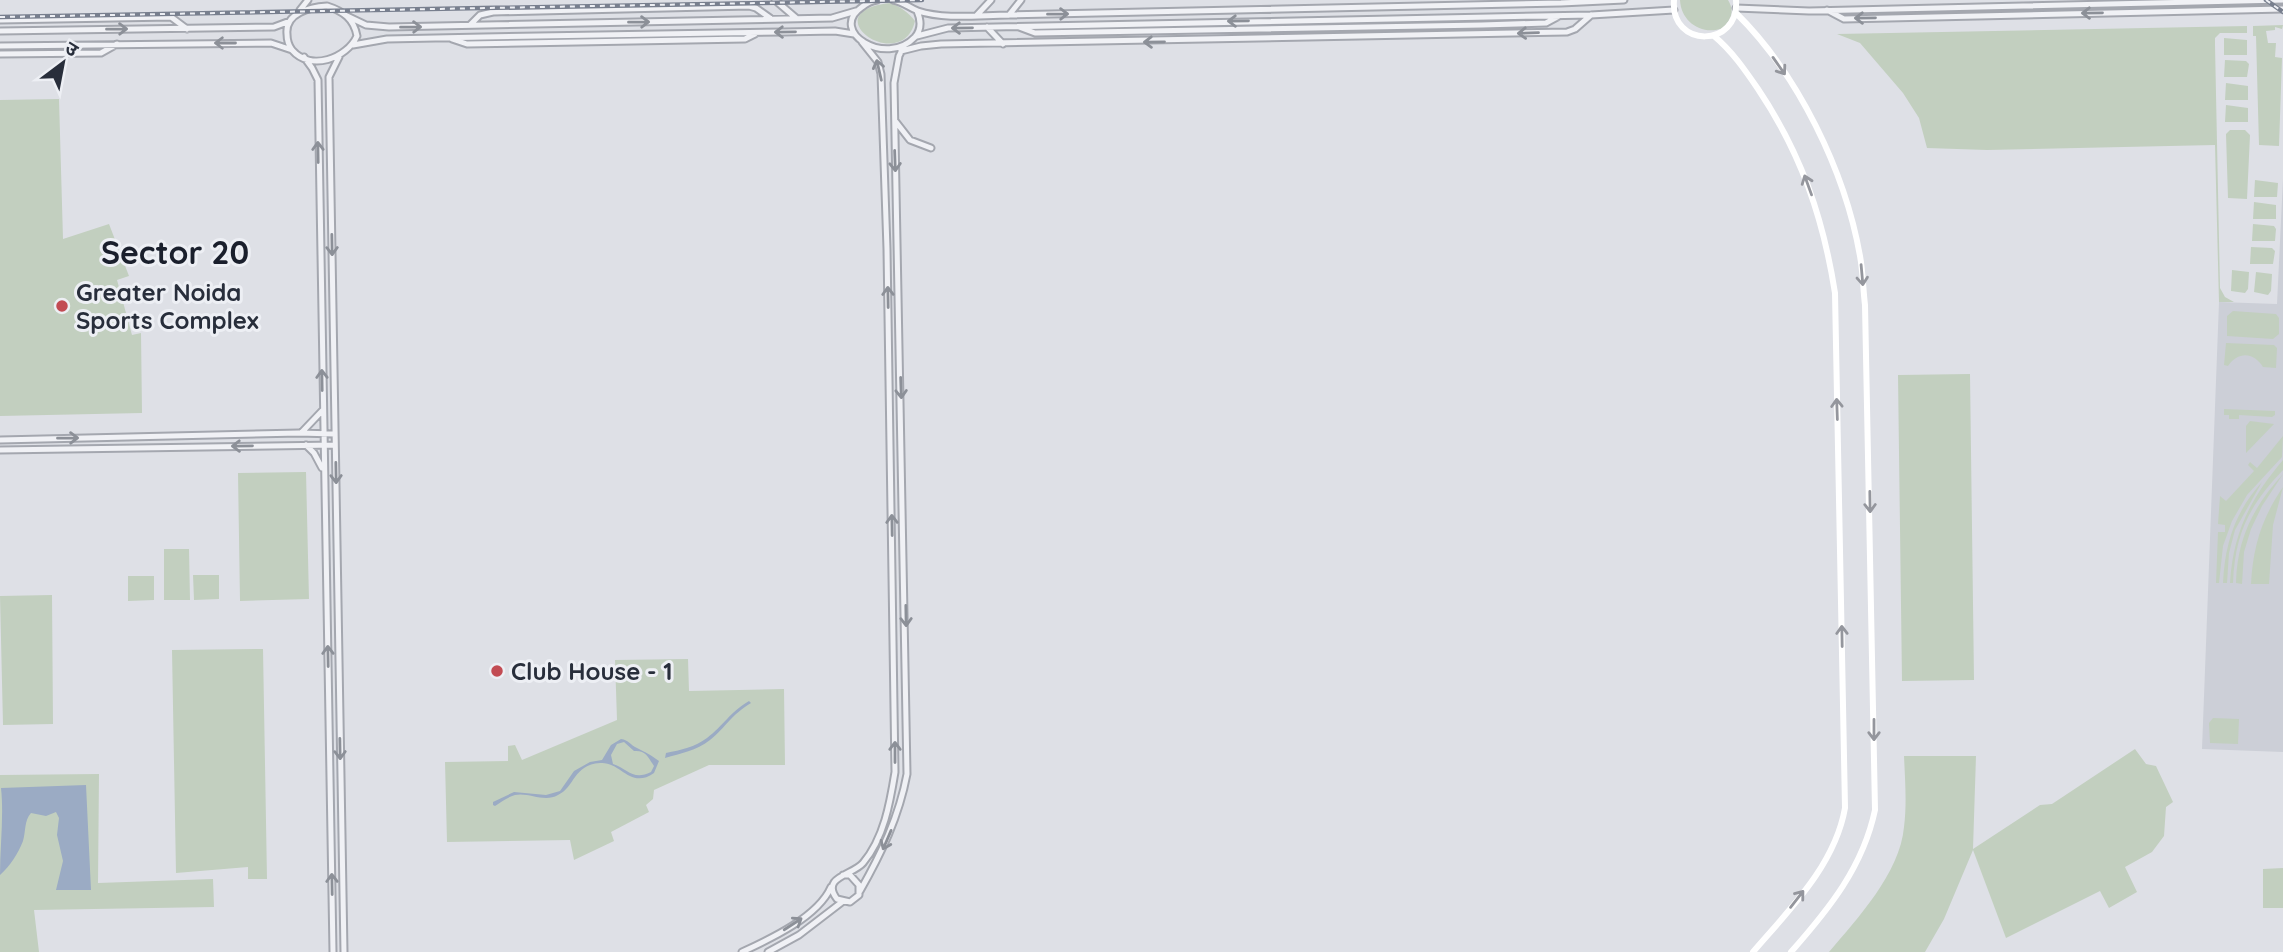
<svg xmlns="http://www.w3.org/2000/svg" width="2283" height="952" font-family="Quicksand,'Noto Sans Devanagari',sans-serif">
	<style>
		.built { fill: #cccfd7 }
		.green { fill: #c2cfbf }
		.water { fill: #9babc4; fill-rule: evenodd }
		.lines { fill: none; stroke-linecap: round; stroke-linejoin: round }
		.tertiary-casing { stroke: #a4a7af; stroke-width: 9 }
		.tertiary { stroke: #f0f1f5; stroke-width: 5 }
		.secondary { stroke: #fff; stroke-width: 6 }
		.rail-casing { stroke: #787f8e; stroke-width: 4.5 }
		.rail { stroke: #edeff4; stroke-width: 2; stroke-dasharray: 5; stroke-linecap: butt }
		.oneway { stroke: #8c9098 }
		.oneway2 { stroke: #94969d }
		.poi-dot { fill: #c24b53; stroke: #edeff4; stroke-width: 2.5 }
		.labels { text-anchor: middle; dominant-baseline: central; stroke-width: 6; stroke-linejoin: round; paint-order: stroke }
		.poi-label { font-size: 24px; font-weight: bold; fill: #282e3b; stroke: #edeff4; text-anchor: start }
		.district-label { font-size: 32px; font-weight: bold; fill: #1a1f2c; stroke: #edeff4 }
	</style>
	<rect width="100%" height="100%" fill="#dee0e6"/>
	<path class="built" d="M2283 179V752L2202 749 2219 302 2277 304Z"/>
	<path class="green" d="M1680 0H1728C1735 11 1731 19 1723 28 1702 36 1681 22 1680 0Z
		M890 3C901 7 908 12 915 21 902 77 810 12 890 3Z
		M2283 25 2282 29 2275 27V30L2266 31 2268 43H2276L2275 57 2282 58 2279 146 2259 145 2256 36H2253V26Z
		M2247 26V33H2220L2215 38V45L2220 288 2225 297 2234 302H2219L2215 145 1987 150 1927 148 1919 118 1903 93 1860 43 1837 34Z
		M2224 38 2247 40V55H2224Z
		M2225 60 2246 61 2249 64 2247 77H2224Z
		M2226 83 2248 86V100H2225Z
		M59 99 63 239 109 224 129 276 117 280 132 335 141 333 142 413 0 416V100Z
		M2226 105 2248 108V122H2225Z
		M2230 130H2245L2250 135 2247 199 2228 198 2226 134Z
		M2255 180 2278 183 2277 197H2254Z
		M2254 202 2276 205V219H2253Z
		M2253 224 2274 226 2276 229 2275 241H2252Z
		M2251 247 2272 248 2275 251 2273 264H2250Z
		M2232 270 2249 272 2248 289 2245 293 2231 291Z
		M2256 272 2272 274 2271 291 2268 295 2254 292Z
		M2233 311 2276 314 2279 318V334L2273 339 2227 336V316Z
		M2226 343 2274 345 2277 348 2276 368 2263 367C2254 352 2238 351 2228 366L2224 365Z
		M1970 374 1974 680 1902 681 1898 375Z
		M2224 409 2275 411V415L2272 417 2239 415V419H2229V415H2224Z
		M2250 421 2274 424 2246 453V426Z
		M2283 436 2282 457 2247 495 2232 521 2223 546 2219 583H2216L2218 532H2225V525L2218 524 2220 496 2226 501 2254 471 2248 465 2250 462 2257 468Z
		M2283 460V470C2249 506 2235 533 2233 583H2230C2233 533 2250 499 2283 460Z
		M306 472 309 599 240 601 238 473Z
		M2283 474 2262 506 2251 529 2244 552 2242 584 2236 583C2237 539 2253 507 2283 474Z
		M2262 482 2235 530 2229 553 2227 583H2223C2225 543 2235 512 2262 482Z
		M2283 487 2273 525 2269 584H2251C2253 546 2262 518 2283 487Z
		M164 549H189L190 600H164Z
		M193 575H219V599L194 600Z
		M128 576H154V600L128 601Z
		M52 595 53 724 3 725 0 596Z
		M263 649 267 879H248V867L176 873 172 650Z
		M688 659 689 691 784 689 785 765H709L654 790 653 799 646 805 649 812 611 832 614 841 574 860 570 840 447 842 445 762 508 761V746L515 745 522 760 617 720 615 660Z
		M2213 718 2239 719 2238 744 2210 743 2209 723Z
		M2135 749 2146 764 2156 766 2173 802 2166 807 2164 836 2152 852 2125 867 2137 892 2109 908 2100 891 2006 938 1973 850 1944 919 1925 952H1829C1857 919 1900 873 1904 827 1907 804 1905 779 1904 756H1976L1973 849 2040 805 2052 804Z
		M99 774 98 883 213 879 214 907 34 910 39 952H0V775Z
		M2283 868V908H2263V869Z"/>
	<path class="water" d="M749 701 751 703C731 715 727 726 710 740 696 751 681 753 665 758L666 753C681 750 695 747 707 738 724 725 729 713 749 701Z
		M621 739C629 740 630 745 637 748 645 752 651 755 659 761L654 773C630 790 621 761 600 763 573 765 575 787 558 795 544 803 529 792 515 795 508 797 501 802 495 806L493 805V802L514 792 546 795 560 791 574 771 590 762 602 760 611 745ZM624 742 634 751C646 750 648 757 654 766L651 772C633 781 628 769 613 764L611 755 617 744Z
		M86 785 91 890H56L63 861 57 835 59 818 56 812 46 816 31 813C24 821 26 831 23 841 18 854 10 866 0 875 0 846 4 816 1 788Z"/>
	<g class="lines">
		<g class="tertiary-casing">
			<path id="tertiary" d="M775 0 796 18
				M877 0C870 1 867 3 862 7 827 31 886 68 915 37 922 29 921 20 917 11
				M893 0C904 2 909 8 918 11 945 20 981 15 1009 15L1561 3 1624 0
				M327 6C343 11 354 19 357 36 347 58 311 72 292 50 289 46 287 39 287 34 285 13 310 7 327 6Z
				M1736 8 1809 11 2283 0
				M300 10 308 0
				M1827 10 1844 19 2283 9
				M345 15 366 25 389 27 832 18 856 11
				M977 15 991 0
				M1009 15 1021 0
				M0 20 171 17 187 29
				M470 25 480 15 493 12 749 6 756 8 770 18
				M987 27 1003 44
				M1019 27 1035 33 1482 25 1546 23 1559 16
				M0 31 274 27 290 21
				M917 36 948 28 1591 15 1674 10
				M452 39 467 44 745 39 755 34
				M353 45 387 39 483 37 784 32 835 31 854 34
				M0 46 271 43 292 50
				M901 51 921 46 941 44 1567 32 1575 29 1591 15
				M0 54 101 53 117 44
				M304 57 312 68 318 80 333 952
				M339 57 329 77 344 952
				M896 122 910 140 931 148
				M302 432 322 411
				M0 440 299 433 335 434
				M306 445 314 453 322 468
				M0 450 335 445
				M843 875H850L859 885V895L850 902 837 899C820 877 853 875 863 863 884 838 890 803 895 772L887 249 881 74 878 62 862 42
				M860 891C881 854 899 817 907 774L894 83 899 56 904 46
				M742 952C770 939 818 917 831 887
				M768 952 799 935 842 902"/>
		</g>
		<use href="#tertiary" class="tertiary"/>
		<path class="secondary" d="M1674 0C1670 49 1740 48 1736 0
			M1736 13C1798 74 1845 171 1860 256 1863 272 1863 289 1865 305L1875 810C1863 867 1829 909 1791 952
			M1714 36C1732 51 1745 70 1758 89 1801 153 1823 217 1835 293L1845 808C1835 865 1790 909 1753 952"/>
		<g class="rail-casing">
			<path id="rail" d="M2266 0 2283 12
				M0 17 922 0"/>
		</g>
		<use href="#rail" class="rail"/>
	</g>
	<defs><path id="oneway-shaft" d="M-6 0H5M1.5-3L5.5 0L1.5 3" fill="none" stroke-width="1.6" stroke-linecap="round" stroke-linejoin="round" transform="scale(1.75)"/></defs>
	<g class="oneway">
		<use href="#oneway-shaft" transform="translate(2092 13) rotate(179)"/>
		<use href="#oneway-shaft" transform="translate(1058 14) rotate(-1)"/>
		<use href="#oneway-shaft" transform="translate(1865 18) rotate(179)"/>
		<use href="#oneway-shaft" transform="translate(1238 21) rotate(179)"/>
		<use href="#oneway-shaft" transform="translate(639 22) rotate(-1)"/>
		<use href="#oneway-shaft" transform="translate(411 27) rotate(-1)"/>
		<use href="#oneway-shaft" transform="translate(962 28) rotate(179)"/>
		<use href="#oneway-shaft" transform="translate(117 29) rotate(-1)"/>
		<use href="#oneway-shaft" transform="translate(785 32) rotate(179)"/>
		<use href="#oneway-shaft" transform="translate(1528 33) rotate(178)"/>
		<use href="#oneway-shaft" transform="translate(1154 42) rotate(179)"/>
		<use href="#oneway-shaft" transform="translate(225 43) rotate(-180)"/>
		<use href="#oneway-shaft" transform="translate(879 70) rotate(-103)"/>
		<use href="#oneway-shaft" transform="translate(318 152) rotate(-91)"/>
		<use href="#oneway-shaft" transform="translate(895 161) rotate(88)"/>
		<use href="#oneway-shaft" transform="translate(332 245) rotate(89)"/>
		<use href="#oneway-shaft" transform="translate(888 297) rotate(-91)"/>
		<use href="#oneway-shaft" transform="translate(322 380) rotate(-91)"/>
		<use href="#oneway-shaft" transform="translate(901 388) rotate(88)"/>
		<use href="#oneway-shaft" transform="translate(68 438) rotate(-1)"/>
		<use href="#oneway-shaft" transform="translate(242 446) rotate(179)"/>
		<use href="#oneway-shaft" transform="translate(336 473) rotate(89)"/>
		<use href="#oneway-shaft" transform="translate(892 525) rotate(-91)"/>
		<use href="#oneway-shaft" transform="translate(906 616) rotate(89)"/>
		<use href="#oneway-shaft" transform="translate(328 656) rotate(-91)"/>
		<use href="#oneway-shaft" transform="translate(340 749) rotate(89)"/>
		<use href="#oneway-shaft" transform="translate(895 752) rotate(-90)"/>
		<use href="#oneway-shaft" transform="translate(887 840) rotate(113)"/>
		<use href="#oneway-shaft" transform="translate(332 884) rotate(-91)"/>
		<use href="#oneway-shaft" transform="translate(793 924) rotate(-33)"/>
	</g>
	<g class="oneway2">
		<use href="#oneway-shaft" transform="translate(1779 66) rotate(55)"/>
		<use href="#oneway-shaft" transform="translate(1808 185) rotate(-110)"/>
		<use href="#oneway-shaft" transform="translate(1862 275) rotate(85)"/>
		<use href="#oneway-shaft" transform="translate(1837 409) rotate(-92)"/>
		<use href="#oneway-shaft" transform="translate(1870 502) rotate(89)"/>
		<use href="#oneway-shaft" transform="translate(1842 636) rotate(-91)"/>
		<use href="#oneway-shaft" transform="translate(1874 730) rotate(90)"/>
		<use href="#oneway-shaft" transform="translate(1797 899) rotate(-52)"/>
	</g>
	<g class="poi-dot">
		<circle cx="62" cy="306" r="7"/>
		<circle cx="497" cy="671" r="7"/>
	</g>
	<g class="labels">
		<g class="poi-label">
			<text x="76" y="292">Greater Noida<tspan x="76" dy="28">Sports Complex</tspan></text>
			<text x="511" y="671">Club House - 1</text>
		</g>
		<g class="district-label">
			<text x="175" y="252">Sector 20</text>
		</g>
	</g>
	<g transform="translate(63 63) rotate(32)" stroke="#edeff4" stroke-width="5" paint-order="stroke">
	<path d="M0-5L12 26L0 18L-12 26Z" fill="#282e3b"/>
	<text y="-10" font-size="19" font-weight="bold" text-anchor="middle" fill="#282e3b">उ</text>
	</g>
</svg>
